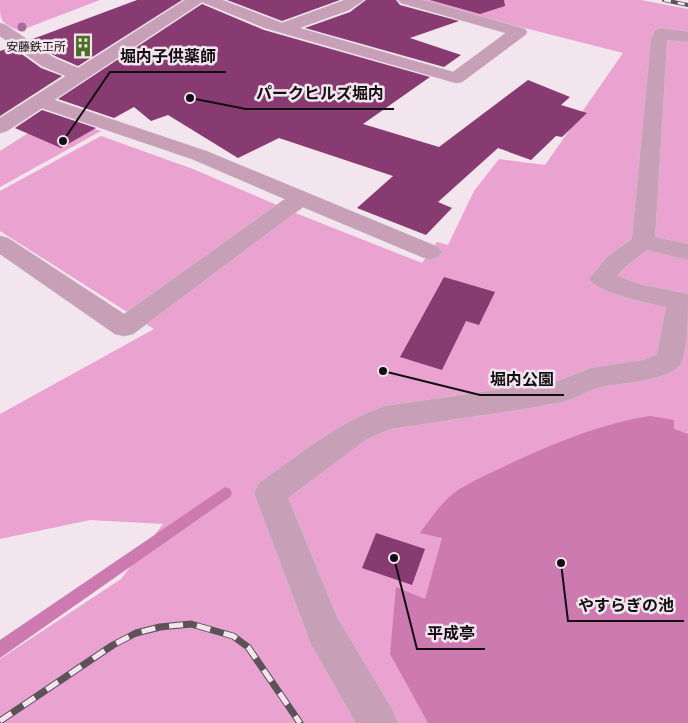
<svg xmlns="http://www.w3.org/2000/svg" width="688" height="723" font-family="Inter,'Noto Sans JP',sans-serif">
	<style>
		.green { fill: #eaa2d0 }
		.water { fill: #cd7ab0 }
		.lines { fill: none; stroke-linecap: round; stroke-linejoin: round }
		.stream { fill: #cd7ab0; fill-rule: evenodd }
		.building { fill: #873b70 }
		.minor-casing { stroke: #cfc3ca; stroke-width: 1 }
		.minor { fill: #c7a0b8; fill-rule: evenodd }
		.rail-far1-casing { stroke: #5b5358; stroke-width: 4 }
		.rail-casing { stroke: #5b5358; stroke-width: 7 }
		.rail-far1 { stroke: #f3e5ed; stroke-width: 2.5; stroke-dasharray: 7; stroke-linecap: butt }
		.rail { stroke: #f3e5ed; stroke-width: 5; stroke-dasharray: 14; stroke-linecap: butt }
		.tree { fill: #aa6a9a }
		.labels { text-anchor: middle; dominant-baseline: central; stroke-width: 5; stroke-linejoin: round; paint-order: stroke }
		.far-poi-label { font-size: 12px; fill: #130e11; stroke: #f3e5ed; text-anchor: end }
		.leader { fill: none; stroke: #130e11; stroke-width: 2 }
		.callout-dot { fill: #130e11; stroke: #f3e5ed; stroke-width: 2 }
		.callout-label { font-size: 16px; text-anchor: middle; font-weight: bold; fill: #130e11; stroke: #f3e5ed; stroke-width: 5; stroke-linejoin: round; paint-order: stroke }
	</style>
	<rect width="100%" height="100%" fill="#f3e5ed"/>
	<path class="green" d="M0 0H100L19 31C0 21 0 23 0 0Z
		M414 0H641L688 9V723H0V659L121 579 163 524 90 520 0 539V414L154 329 0 231V191L101 136 193 169 298 214 422 263 437 242 448 245 474 191 499 159 545 165 623 53Z
		M55 116 101 131 0 187V151Z"/>
	<path class="water" d="M650 416 674 420V429L688 434V723H428L390 654 396 587 425 599 442 538 420 533C431 518 443 500 458 490 477 478 499 469 520 459 562 440 604 423 650 416Z"/>
	<g class="lines">
		<path class="stream" d="M225 487 230 489 232 493 230 497 0 658V640Z"/>
	</g>
	<path class="building" d="M137 0H182L78 66 55 56 30 40Z
		M227 0H340L282 21Z
		M366 0H396L400 5 459 21 410 38 461 55 444 67 305 28 350 12Z
		M430 0H504L505 6 480 14Z
		M202 4 264 30 430 77 363 124 439 147 528 80 570 97 561 105 587 113 562 137 556 136 531 160 498 148 438 202 452 208 426 235 357 208 393 176 279 138 238 158 168 115 151 121 134 107 114 118 58 99Z
		M12 47 41 68 62 76 0 116V51Z
		M42 110 96 128 61 148 15 128Z
		M444 277 495 292 479 325 466 321 442 370 400 357Z
		M376 533 425 549 412 585 362 568Z"/>
	<g class="lines">
		<g class="minor-casing">
			<path id="minor" d="M185 0H222L282 23 345 0H364L349 10 299 28 453 72 506 33 401 3 398 0H423L525 29 527 32 525 35 462 82 456 83 265 28 202 2 54 100 206 151 438 247 442 252 438 257 430 260 422 257 303 207 133 334 124 336 115 334 0 254V236L8 238 124 314 285 199 192 159 42 108 7 131 0 133V118L66 76 42 66 0 36V23L6 25 54 58 78 68Z
				M661 28 688 32V42L667 40 655 237 688 244V260L647 250 626 266 617 276 639 284 688 294C688 310 688 354 680 365 667 381 620 383 601 387 587 390 576 399 562 402 505 413 447 420 390 429L367 439 288 498 338 619 392 709 398 723H356L311 644 254 493 259 483C299 455 338 422 385 406L558 381 591 368 643 360 657 354 666 307C649 303 598 293 589 279L608 256 632 239 651 40 655 30Z"/>
		</g>
		<use href="#minor" class="minor"/>
		<g class="rail-far1-casing">
			<path id="rail-far1" d="M664 0 688 5"/>
		</g>
		<g class="rail-casing">
			<path id="rail" d="M0 721 113 645 136 633 160 627 191 624 233 636 248 647 300 723"/>
		</g>
		<use href="#rail-far1" class="rail-far1"/>
		<use href="#rail" class="rail"/>
	</g>
	<circle class="tree" cx="22" cy="27" r="4.5"/>
	<defs>
		<g id="building-bare" transform="scale(1.725)"><path d="M-4-6H4V6H1V3H-1V6H-4ZM-2.5-4.3h1.7v1.8h-1.7ZM.8-4.3h1.7v1.8H.8ZM-2.5-1h1.7V.8h-1.7ZM.8-1h1.7V.8H.8Z" fill="#4b6e26" stroke="#f3e5ed" stroke-width="2.5" paint-order="stroke"/></g>
	</defs>
	<g fill-rule="evenodd">
		<use href="#building-bare" x="83" y="46"/>
	</g>
	<g class="labels">
		<g class="far-poi-label">
			<text x="66" y="46">安藤鉄工所</text>
		</g>
	</g>
	<path class="leader" d="M63 141L110 72H226M190 98L246 109H394M383 371L480 395H564M561 563L568 621H684M394 558L417 649H485"/>
	<g class="callout-dot">
		<circle cx="63" cy="141" r="5"/>
		<circle cx="190" cy="98" r="5"/>
		<circle cx="383" cy="371" r="5"/>
		<circle cx="561" cy="563" r="5"/>
		<circle cx="394" cy="558" r="5"/>
	</g>
	<g class="callout-label">
		<text x="168" y="62">堀内子供薬師</text>
		<text x="320" y="99">パークヒルズ堀内</text>
		<text x="522" y="385">堀内公園</text>
		<text x="626" y="611">やすらぎの池</text>
		<text x="451" y="639">平成亭</text>
	</g>
</svg>
